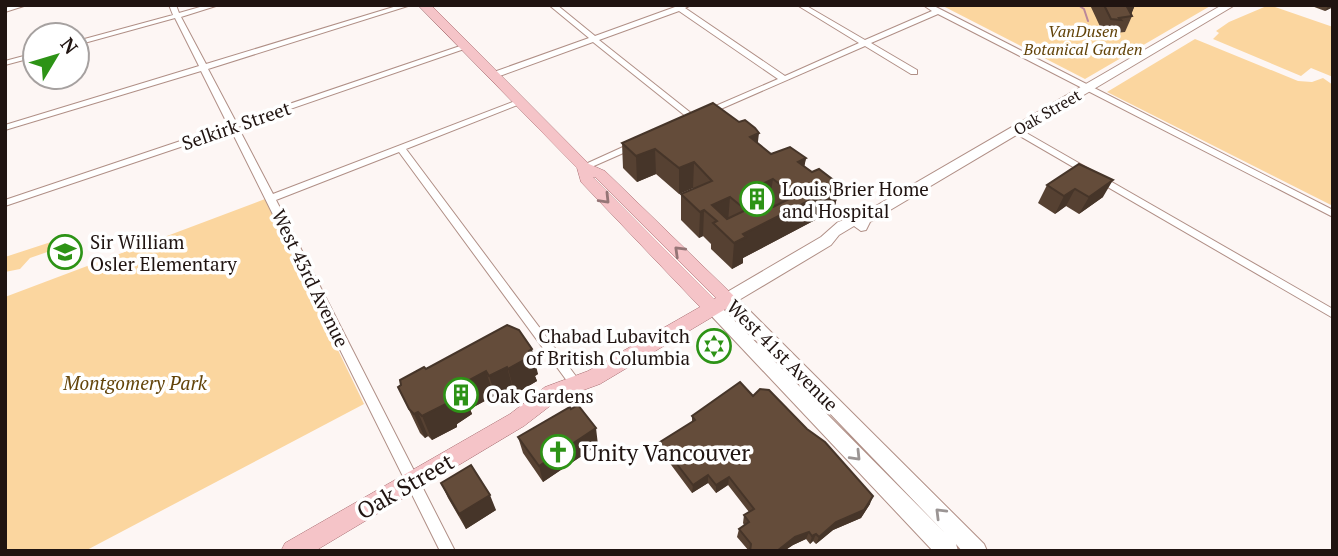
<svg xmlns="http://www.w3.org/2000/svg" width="1338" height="556" font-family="'PT Serif',serif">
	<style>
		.green { fill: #fbd69f }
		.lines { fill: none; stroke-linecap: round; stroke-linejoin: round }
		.stream { stroke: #ba889a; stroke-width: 2 }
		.street-casing { stroke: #b08f86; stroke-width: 2 }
		.secondary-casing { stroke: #b08f86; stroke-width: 2 }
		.primary-casing { stroke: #a76c70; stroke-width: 1 }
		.street { fill: #fff; fill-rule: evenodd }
		.secondary { fill: #fff; fill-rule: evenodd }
		.primary { fill: #f5c4c8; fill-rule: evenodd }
		.wall { fill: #564132 }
		.shaded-wall { fill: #463529 }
		.building { fill: #644c3a; stroke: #463529; stroke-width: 2; fill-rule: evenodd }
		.oneway { stroke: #957576 }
		.oneway2 { stroke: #9b9594 }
		.labels { text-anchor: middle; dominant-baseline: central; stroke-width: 7; stroke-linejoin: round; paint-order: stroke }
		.far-park-label { font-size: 16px; font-style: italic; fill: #63440a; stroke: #fff }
		.far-street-label { font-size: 16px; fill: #201411; stroke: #fff }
		.street-label { font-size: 19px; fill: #201411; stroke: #fff }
		.poi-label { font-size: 19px; fill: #201411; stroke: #fff; text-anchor: start }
		.park-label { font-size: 19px; font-style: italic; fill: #63440a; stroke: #fff }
		.near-poi-label { font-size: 23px; fill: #201411; stroke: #fff; text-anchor: start }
		.near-street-label { font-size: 23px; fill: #201411; stroke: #fff }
	</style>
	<rect width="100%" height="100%" fill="#fdf6f4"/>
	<path class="green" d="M941 5H1212L1085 79Z
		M1269 5 1333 27V77L1311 68 1301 76 1213 39 1219 33 1216 31 1229 22Z
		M1195 39 1298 81 1312 82 1323 78 1333 85V206L1107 92Z
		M265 199 364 404 85 551H5V297Z
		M51 242 53 250 30 258 20 269 5 272V257Z"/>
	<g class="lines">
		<path class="stream" d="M1078 5 1084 9 1088 21"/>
		<g class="street-casing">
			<path id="street" d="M15 5H27L5 12V8Z
				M169 5H176L179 13 207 5H219L181 17 206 64 400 5H411L208 69 236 122 463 45 470 47 238 127 273 194 518 100H521L525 102 406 149 578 379 580 382 578 385 574 387 570 385 399 152 276 200 455 551H440L231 130 5 206V200L228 125 201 71 5 130V125L199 66 175 18 77 45V41L173 15Z
				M549 5H557L595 36 675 7 676 6 691 5 685 8 785 76 859 43 797 5H805L865 40 932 11 923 5H932L1333 210V217L938 14 871 43 917 70V74H911L865 46 707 115 703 113 704 111 778 79 679 11 599 40 696 117 697 119 693 122 593 42 497 77H491V73L589 38Z
				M35 53V57L5 65V61Z
				M1016 127 1333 309V318L1013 132 1012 130Z
				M634 142 638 145 637 147 587 169H581L579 167Z"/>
		</g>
		<g class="secondary-casing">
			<path id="secondary" d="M1222 5H1235L870 222 866 230 861 231 854 226 839 235 831 245 739 300 984 544 987 551H962L956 544 958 551H933L704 308 706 304H718L944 532 720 299 722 295 821 237 838 222 862 214Z"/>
		</g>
		<g class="primary-casing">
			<path id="primary" d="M418 5H431L589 164 605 171 737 299 734 304 600 384 559 399 524 426 315 551H281L285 543 510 414 545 387 588 371 700 307 581 182 577 168ZM593 177H595L716 298 714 299Z"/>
		</g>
		<use href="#street" class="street"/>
		<use href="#secondary" class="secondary"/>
		<use href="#primary" class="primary"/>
	</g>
	<path class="wall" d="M1090 5H1162L1134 7 1131 14 1132 16 1125 32 1115 33 1113 36 1104 35Z
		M1309 5H1333V7L1325 11Z
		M622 143 758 144 771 154 806 158 804 166 812 172 840 185 834 210 743 258V263L732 269 711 249V244L703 236 699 238 681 220V194L694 189 693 188 679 194 656 174 637 182 623 168Z
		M1079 164 1103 197 1079 214 1066 206 1055 214 1038 203 1047 185Z
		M507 325 538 374 535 376 537 381 515 394 514 392 497 400 494 396 470 409 472 414 457 424V427L432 440 428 436 425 438 420 433 398 387 426 369Z
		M753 396 870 504 861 518 833 530 816 544 813 541 810 544 806 539 793 545 784 551H749L737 537 739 529 744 525 743 523 744 515 749 512 728 485 716 493 708 483 692 493 660 450V442L692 422V416Z
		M518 437 598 445 543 482 523 453Z
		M441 483 496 510 466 529 448 498Z"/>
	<path class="shaded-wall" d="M1125 5H1135L1131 15Z
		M1329 5H1333V7L1325 11Z
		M759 133 756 158 750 137Z
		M655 149 656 174 637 182 636 156Z
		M806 158 801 184 798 162Z
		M694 162 693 188 679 194V168Z
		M773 179 769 204 751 189Z
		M1113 180 1103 197 1079 214 1089 197Z
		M840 185 834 210 743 258V263L732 269 734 243 743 234Z
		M1075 189 1066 206 1055 214 1064 196Z
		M730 197 728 222 717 221 712 205Z
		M704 210 703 236 699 238 700 212Z
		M532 349 538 374 535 376 537 381 515 394 508 369Z
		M507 367 514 392 497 400 489 376Z
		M486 371 494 396 470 409 472 414 457 424V427L432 440 422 416 447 400 460 385Z
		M418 412 428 436 425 438 414 414Z
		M596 428 598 445 543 482 539 466Z
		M708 475V483L692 493 693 485Z
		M729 477 728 485 716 493V485Z
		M490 495 496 510 466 529 459 514Z
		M873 496 870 504 861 518 833 530 816 544 819 537 836 522Z
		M809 532 806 539 793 545 784 551H777L795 537Z
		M816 534 813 541 810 544 812 536Z"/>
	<path class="building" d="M1104 5H1126L1132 16 1119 18 1121 20 1111 19Z
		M713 103 739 122 745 120 755 128 759 133 750 137 771 154 790 147 806 158 798 162 812 172 819 169 840 185 743 234 746 237 734 243 713 223 717 221 704 210 700 212 681 194 712 181 694 162 679 168 655 149 636 156 622 143ZM773 179 795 196 773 207 751 189ZM730 197 746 210 727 219 712 205Z
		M1079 164 1113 180 1089 197 1075 189 1064 196 1047 185Z
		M507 325 519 330 532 349 529 351 531 356 508 369 507 367 489 376 486 371 460 385 464 390 447 400 448 403 422 416 418 412 414 414 409 409 398 387 401 385 400 380 424 367 426 369Z
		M740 382 753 396 760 389 769 390 807 429 825 442 873 496 864 510 836 522 819 537 816 534 812 536 809 532 795 537 777 551H750L751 544 739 529 749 522 744 515 754 509 729 477 716 485 708 475 693 485 660 442 695 420 692 416Z
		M578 405 596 428 539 466 518 437 570 407 571 409Z
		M471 465 490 495 459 514 441 483Z"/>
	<defs><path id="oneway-chevron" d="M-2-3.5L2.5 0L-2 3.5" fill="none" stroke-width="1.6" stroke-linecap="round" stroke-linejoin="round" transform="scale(1.75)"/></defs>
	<g class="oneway">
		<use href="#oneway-chevron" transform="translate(605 199) rotate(46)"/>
		<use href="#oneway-chevron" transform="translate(679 251) rotate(-136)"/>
	</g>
	<g class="oneway2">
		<use href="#oneway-chevron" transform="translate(856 456) rotate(46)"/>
		<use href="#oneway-chevron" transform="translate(940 513) rotate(-135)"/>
	</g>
	<defs>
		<g id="building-ring" transform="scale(1.75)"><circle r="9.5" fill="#fff" stroke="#2d9316" stroke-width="1.5"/><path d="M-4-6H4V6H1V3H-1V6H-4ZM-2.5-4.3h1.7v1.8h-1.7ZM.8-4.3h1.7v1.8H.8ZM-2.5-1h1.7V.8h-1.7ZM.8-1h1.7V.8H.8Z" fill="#2d9316"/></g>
		<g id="school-ring" transform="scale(1.75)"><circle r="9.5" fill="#fff" stroke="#2d9316" stroke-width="1.5"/><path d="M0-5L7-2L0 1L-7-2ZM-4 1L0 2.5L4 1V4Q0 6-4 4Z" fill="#2d9316"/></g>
		<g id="synagogue-ring" transform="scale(1.75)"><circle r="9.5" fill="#fff" stroke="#2d9316" stroke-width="1.5"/><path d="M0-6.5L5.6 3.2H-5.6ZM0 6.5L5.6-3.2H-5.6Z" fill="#2d9316"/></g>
		<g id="church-ring" transform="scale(1.75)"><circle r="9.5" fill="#fff" stroke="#2d9316" stroke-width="1.5"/><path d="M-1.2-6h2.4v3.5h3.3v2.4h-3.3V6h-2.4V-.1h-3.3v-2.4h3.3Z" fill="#2d9316"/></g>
	</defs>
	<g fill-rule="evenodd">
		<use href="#building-ring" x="757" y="199"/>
		<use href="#school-ring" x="65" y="252"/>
		<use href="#synagogue-ring" x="714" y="346"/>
		<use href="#building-ring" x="461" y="395"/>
		<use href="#church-ring" x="558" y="452"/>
	</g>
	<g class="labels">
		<g class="far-park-label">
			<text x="1083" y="31">VanDusen<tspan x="1083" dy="18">Botanical Garden</tspan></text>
		</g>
		<g class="far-street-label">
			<text transform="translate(1047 112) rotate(-30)">Oak Street</text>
		</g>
		<g class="street-label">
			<text transform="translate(236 125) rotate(-19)">Selkirk Street</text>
			<text transform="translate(311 278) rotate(64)">West 43rd Avenue</text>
			<text transform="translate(783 355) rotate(45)">West 41st Avenue</text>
		</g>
		<g class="poi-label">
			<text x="782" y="188">Louis Brier Home<tspan x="782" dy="22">and Hospital</tspan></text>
			<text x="90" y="241">Sir William<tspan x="90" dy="22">Osler Elementary</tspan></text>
			<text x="690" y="335" text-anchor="end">Chabad Lubavitch<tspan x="690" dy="22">of British Columbia</tspan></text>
			<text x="486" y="395">Oak Gardens</text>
		</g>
		<g class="park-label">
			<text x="135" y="382">Montgomery Park</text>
		</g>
		<g class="near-poi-label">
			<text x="582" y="452">Unity Vancouver</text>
		</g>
		<g class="near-street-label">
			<text transform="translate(405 486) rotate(-30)">Oak Street</text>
		</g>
	</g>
	<rect width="1338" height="556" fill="none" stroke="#201411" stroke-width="14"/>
	<g transform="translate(56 56) rotate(52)"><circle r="33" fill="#ffffff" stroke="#a6a1a0" stroke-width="2"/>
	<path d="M0-5L12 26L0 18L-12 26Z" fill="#2d9316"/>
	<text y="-10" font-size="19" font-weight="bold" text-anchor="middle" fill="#201411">N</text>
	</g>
</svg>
